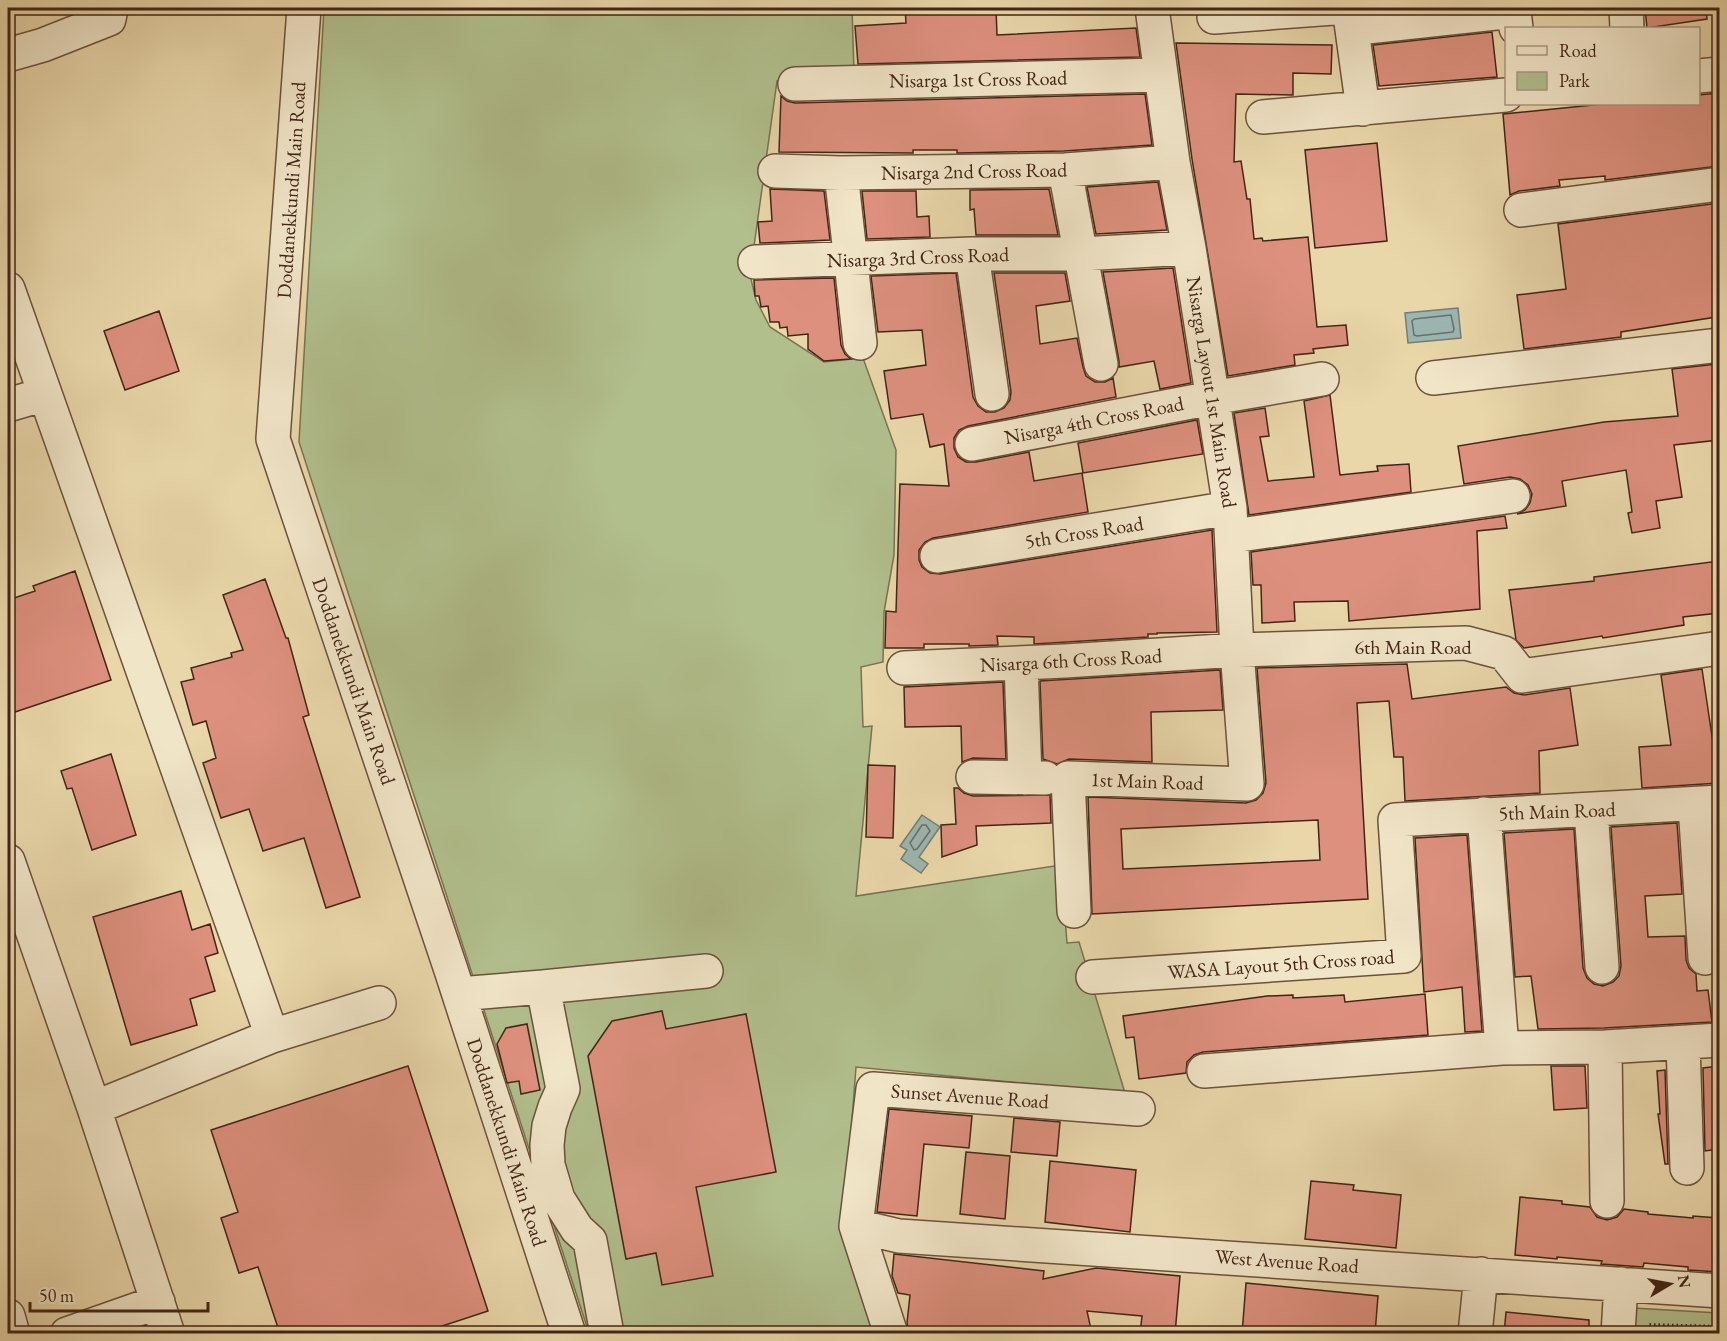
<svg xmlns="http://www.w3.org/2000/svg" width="1727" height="1341" font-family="'EB Garamond',serif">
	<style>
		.green { fill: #b1bf8d; stroke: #7a7252; stroke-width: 1.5 }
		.water { fill: #9bb7b3; stroke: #777d74; stroke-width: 1.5 }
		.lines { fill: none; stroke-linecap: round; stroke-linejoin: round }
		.shore { stroke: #6e6e64; stroke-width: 1.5 }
		.building { fill: #dd907e; stroke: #422516; stroke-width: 1.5; fill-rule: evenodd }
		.minor-casing { stroke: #6c523b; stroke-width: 36 }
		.path { stroke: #422516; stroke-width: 4; stroke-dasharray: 1.5 3; stroke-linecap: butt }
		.minor { stroke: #f1e5c8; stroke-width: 33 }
		.labels { text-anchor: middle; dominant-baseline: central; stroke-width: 4.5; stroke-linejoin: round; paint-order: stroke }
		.street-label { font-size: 20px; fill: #422516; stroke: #f1e5c8 }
	</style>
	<rect width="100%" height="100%" fill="#e9d7aa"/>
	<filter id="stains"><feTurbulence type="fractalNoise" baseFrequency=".00333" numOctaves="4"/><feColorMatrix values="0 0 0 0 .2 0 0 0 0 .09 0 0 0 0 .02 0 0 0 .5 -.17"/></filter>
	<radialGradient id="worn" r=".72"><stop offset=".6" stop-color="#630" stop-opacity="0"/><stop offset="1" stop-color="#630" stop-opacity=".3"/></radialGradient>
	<path class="green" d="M324 8H852L854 73 777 81 750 275 756 300 770 327 824 362 863 358 896 450 894 555 884 612 883 662 861 667 863 727 872 726 856 896 1061 865 1067 943 1079 942 1125 1093 856 1067 843 1240 879 1333H589L299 442Z
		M1633 1308 1719 1313V1333L1630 1334Z"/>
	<path class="water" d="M1458 308 1461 338 1408 343 1405 313Z
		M922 815 940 827 919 857 928 864 921 873 901 859 907 850 900 846Z"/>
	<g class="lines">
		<path class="shore" d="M1451 315 1454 329 1453 332 1417 336 1414 335 1412 321 1414 319Z
			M922 825H926L930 831 917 849 914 850 910 843Z"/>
	</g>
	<path class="building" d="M905 8H996L997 35 1136 28 1140 57 858 64 855 26 906 23Z
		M1645 8H1706L1707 19 1647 28Z
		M1492 32 1497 77 1379 86 1373 45Z
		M1176 43 1332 45 1331 74 1293 73V95L1236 94 1234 162 1241 161 1247 199H1250L1254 239 1262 238 1263 241 1308 237 1317 327 1346 325 1348 345 1313 349 1314 353 1294 355 1295 365 1228 376 1192 159Z
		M1719 93V166L1605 180V176L1559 180 1560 186 1519 191 1510 195 1503 114 1603 104H1698V95Z
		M1145 94 1152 145 1064 151 957 153V150H913V153L779 152 781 96 787 101 795 103Z
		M1377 143 1387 241 1315 248 1305 150Z
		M1158 182 1167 230 1096 234 1087 187Z
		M770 189 824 191 830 240 760 243 758 222 772 221Z
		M1049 189 1058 235H976L974 209 970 210V190Z
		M862 191H916L917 217 929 216 930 237 867 239Z
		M1719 203V307H1715L1716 317 1621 332V337L1524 349 1517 295 1566 289 1558 224Z
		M1173 268 1191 383 1160 389 1154 361 1119 367V361L1103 272Z
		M956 273 973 397 978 406 986 412H995L1004 408 1010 400 1011 392 994 273H1065L1070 301 1036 306 1040 344 1077 338 1083 367 1086 376 1095 382H1105L1113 378 1116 397 968 426 959 430 954 438V448L958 457 966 462H976L1029 452 1034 481 1082 473 1088 512 933 538 925 542 919 550V560L922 567 930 573 940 574 1212 530 1217 632 1157 633V634H1148V637L1034 644V637L997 636 998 645 969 646V644H924V648H885L886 611 896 612 900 484 949 486 944 444 930 447 923 414 891 419 884 371 926 365 922 330 878 332 871 276Z
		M834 278 841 345 845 354 851 359 824 361 808 349V334L788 336 787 327 780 328 779 322H770L768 306 761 307 759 296H755L754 280Z
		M159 311 179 371 125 390 104 331Z
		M1717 364 1719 383V440L1674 445 1682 497 1656 501 1660 528 1632 533 1628 513 1632 512 1626 470 1562 481 1566 506 1517 514 1525 510 1530 503 1532 494 1528 485 1520 479 1510 477 1464 484 1458 446 1604 422 1678 416 1672 369Z
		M1330 395 1340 475 1378 471 1377 466 1409 464 1411 492 1249 515 1234 413 1265 408 1269 436 1260 437 1268 481 1312 477H1314L1304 401Z
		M1197 420 1203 454 1083 473 1078 443Z
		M1505 516 1507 528 1477 531 1480 609 1349 621 1348 601 1294 602 1295 621 1262 623 1261 585H1253L1251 552Z
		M1719 561V613L1683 617 1684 625 1603 638 1602 636 1524 648 1516 640 1509 590 1594 581V577Z
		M75 571 111 680 15 712 8 690V600L35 591 33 586Z
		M265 579 286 638H288L309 715 303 717 360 897 326 908 304 838 263 851 249 809 221 818 203 763 216 758 206 721 193 725 181 682 194 679 191 668 232 657 231 653 243 650 223 595Z
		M1407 664 1412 699 1506 687 1514 693 1524 695 1570 688 1578 745 1539 751 1540 793 1405 801 1403 757H1394L1389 701 1357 703 1368 899 1092 914 1088 797 1246 803 1256 800 1263 793 1266 783 1257 668ZM1318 820 1320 860 1123 869 1121 829Z
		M1702 669 1713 743 1719 742V783L1642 788 1639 747 1671 745 1661 675Z
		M1220 670 1223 710 1151 712 1152 762 1069 759 1057 764 1043 759 1040 681Z
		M1003 682 1006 759 973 758 962 762 961 726 905 727 904 687Z
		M111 754 136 835 92 850 72 788 67 789 61 771Z
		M868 765 895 766 893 838 866 837Z
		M954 788H958L964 793 973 796 1050 795 1051 823 976 826 977 845 942 857 941 825 956 824Z
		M1715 821H1719V892Z
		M1677 823 1682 894 1645 896 1648 937 1685 936 1686 960 1689 968 1696 974 1697 991 1708 990 1712 1022 1604 1028 1538 1029 1531 976 1515 977 1504 833 1574 829 1583 968 1587 978 1594 984 1603 986 1613 982 1619 976 1621 966 1611 827Z
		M1467 835 1482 1031 1465 1032 1462 987 1424 992 1415 838Z
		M181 891 192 930 210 924 218 953 205 957 215 991 190 999 197 1025 131 1045 93 917Z
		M1425 994 1428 1035 1203 1052 1194 1055 1187 1062 1186 1073 1139 1079 1134 1037 1126 1038 1123 1016 1267 996 1293 995V998L1344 995 1345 1002Z
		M662 1011 666 1029 746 1014 776 1172 696 1187 713 1276 662 1285 656 1253 626 1259 588 1056 612 1021Z
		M527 1024 540 1090 521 1094 519 1081 507 1083 497 1044 506 1028Z
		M408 1066 488 1311 418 1334H280L258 1267 239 1273 221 1218 238 1212 211 1130Z
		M1551 1066H1585L1587 1108 1554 1110Z
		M1719 1066V1149L1705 1151 1703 1068Z
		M1665 1070 1668 1164H1665L1658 1114H1660L1657 1071Z
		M889 1109 972 1116 969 1148 924 1144 917 1216 877 1212Z
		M1014 1118 1060 1122 1057 1156 1011 1152Z
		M966 1152 1010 1156 1005 1219 960 1214Z
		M1050 1161 1136 1170 1130 1232 1045 1222Z
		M1311 1181 1354 1185 1353 1190 1401 1195 1396 1248 1305 1239Z
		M1520 1197 1562 1201V1204L1590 1207 1597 1217 1607 1220 1617 1217 1624 1209 1648 1212V1214L1693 1218V1216L1719 1218V1272L1688 1270V1267L1644 1263 1643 1267 1601 1264 1602 1261 1557 1257V1259L1515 1255Z
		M894 1254 1044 1271 1043 1279 1096 1268 1180 1276 1175 1334H1140L1142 1316 1087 1311 1092 1334H909L907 1323 910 1295 898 1293 892 1276Z
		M1246 1283 1378 1296 1375 1334H1242Z
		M1506 1312 1589 1320V1334H1504Z"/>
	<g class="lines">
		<g class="minor-casing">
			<path id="minor" d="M304 8 273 439 451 970 569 1334
				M1349 8 1363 109
				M1626 8 1627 28
				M1214 17 1334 8
				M1367 27 1514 11 1516 28
				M8 55 43 45 109 19 111 8
				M1698 76 1720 74
				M795 84 1160 75
				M1263 117 1506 95
				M1065 170 1101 364
				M775 171 841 173 1065 170 1173 162
				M841 173 860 343
				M1521 210 1720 184
				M972 254 992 394
				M755 262 972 254H1081L1189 248
				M8 289 272 1036 94 1108
				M1433 378 1720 345
				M8 405 45 394
				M972 444 1212 398 1322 379
				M1233 536 1513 496
				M937 556 1230 508
				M1021 663 1025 778
				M904 668 1065 661 1237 650 1466 643 1504 653 1522 676 1720 648
				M973 777 1045 778
				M1695 805 1705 958
				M1591 810 1602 967
				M1484 814 1502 1048
				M8 861 94 1108 168 1334
				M1074 911 1068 778 1247 784 1237 650 1230 508 1189 248 1173 162 1152 8
				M1093 977 1404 956 1395 820 1720 802
				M459 994 543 987
				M272 1036 379 1003
				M1683 1043 1687 1168
				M1605 1047 1607 1201
				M1204 1071 1502 1048 1605 1047 1720 1040
				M856 1226 899 1236 1720 1291
				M8 1316 13 1334
				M67 1334 158 1302
				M607 1334 590 1241 577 1229 558 1199 548 1165 547 1145 549 1126 555 1107 563 1089 543 987 706 971
				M891 1334 856 1226 873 1089 1138 1109
				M1475 1334 1481 1274
				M1618 1334 1621 1284"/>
		</g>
		<path class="path" d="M1648 1328V1325L1720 1327"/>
		<use href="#minor" class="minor"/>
	</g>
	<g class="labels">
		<g class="street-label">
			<text transform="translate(978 79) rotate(-1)">Nisarga 1st Cross Road</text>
			<text transform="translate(974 171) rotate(-1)">Nisarga 2nd Cross Road</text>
			<text transform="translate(291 190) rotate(-86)">Doddanekkundi Main Road</text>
			<text transform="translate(918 257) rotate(-2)">Nisarga 3rd Cross Road</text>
			<text transform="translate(1212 392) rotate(81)">Nisarga Layout 1st Main Road</text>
			<text transform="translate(1094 420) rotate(-11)">Nisarga 4th Cross Road</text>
			<text transform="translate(1084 532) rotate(-9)">5th Cross Road</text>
			<text x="1413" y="647">6th Main Road</text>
			<text transform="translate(1071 660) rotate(-3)">Nisarga 6th Cross Road</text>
			<text transform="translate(354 681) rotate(71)">Doddanekkundi Main Road</text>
			<text transform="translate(1147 781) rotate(2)">1st Main Road</text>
			<text transform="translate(1557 811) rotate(-2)">5th Main Road</text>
			<text transform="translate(1281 964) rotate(-4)">WASA Layout 5th Cross road</text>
			<text transform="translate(970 1096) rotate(4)">Sunset Avenue Road</text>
			<text transform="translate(507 1142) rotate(72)">Doddanekkundi Main Road</text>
			<text transform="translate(1287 1261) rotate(4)">West Avenue Road</text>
		</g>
	</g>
	<rect width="1727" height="1341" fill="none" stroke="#e9d7aa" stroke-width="30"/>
	<rect x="9" y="9" width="1709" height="1323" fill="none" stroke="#422516" stroke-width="3"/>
	<rect x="15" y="15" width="1697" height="1311" fill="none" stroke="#422516" stroke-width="1.5"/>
	<rect x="1505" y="27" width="195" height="78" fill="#f1e5c8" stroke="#ab9881" stroke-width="1.5"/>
	<rect x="1517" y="46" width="30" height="9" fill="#f1e5c8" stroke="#ab9881" stroke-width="1.5"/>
	<text x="1559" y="57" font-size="18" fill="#422516">Road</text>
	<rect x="1517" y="72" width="30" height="18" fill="#b1bf8d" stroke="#ab9881" stroke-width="1.5"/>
	<text x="1559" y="87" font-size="18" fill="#422516">Park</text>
	<g transform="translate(1670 1284) rotate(80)" stroke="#f1e5c8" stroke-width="4.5" paint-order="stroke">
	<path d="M0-4.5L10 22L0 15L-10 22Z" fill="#422516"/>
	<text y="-9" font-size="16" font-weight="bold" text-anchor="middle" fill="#422516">N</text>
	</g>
	<path d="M30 1302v9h178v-9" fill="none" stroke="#422516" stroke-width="3"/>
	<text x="39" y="1302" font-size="18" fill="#422516" stroke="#f1e5c8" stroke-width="4.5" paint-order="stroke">50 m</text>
	<rect width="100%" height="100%" filter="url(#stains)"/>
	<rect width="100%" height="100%" fill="url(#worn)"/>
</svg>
